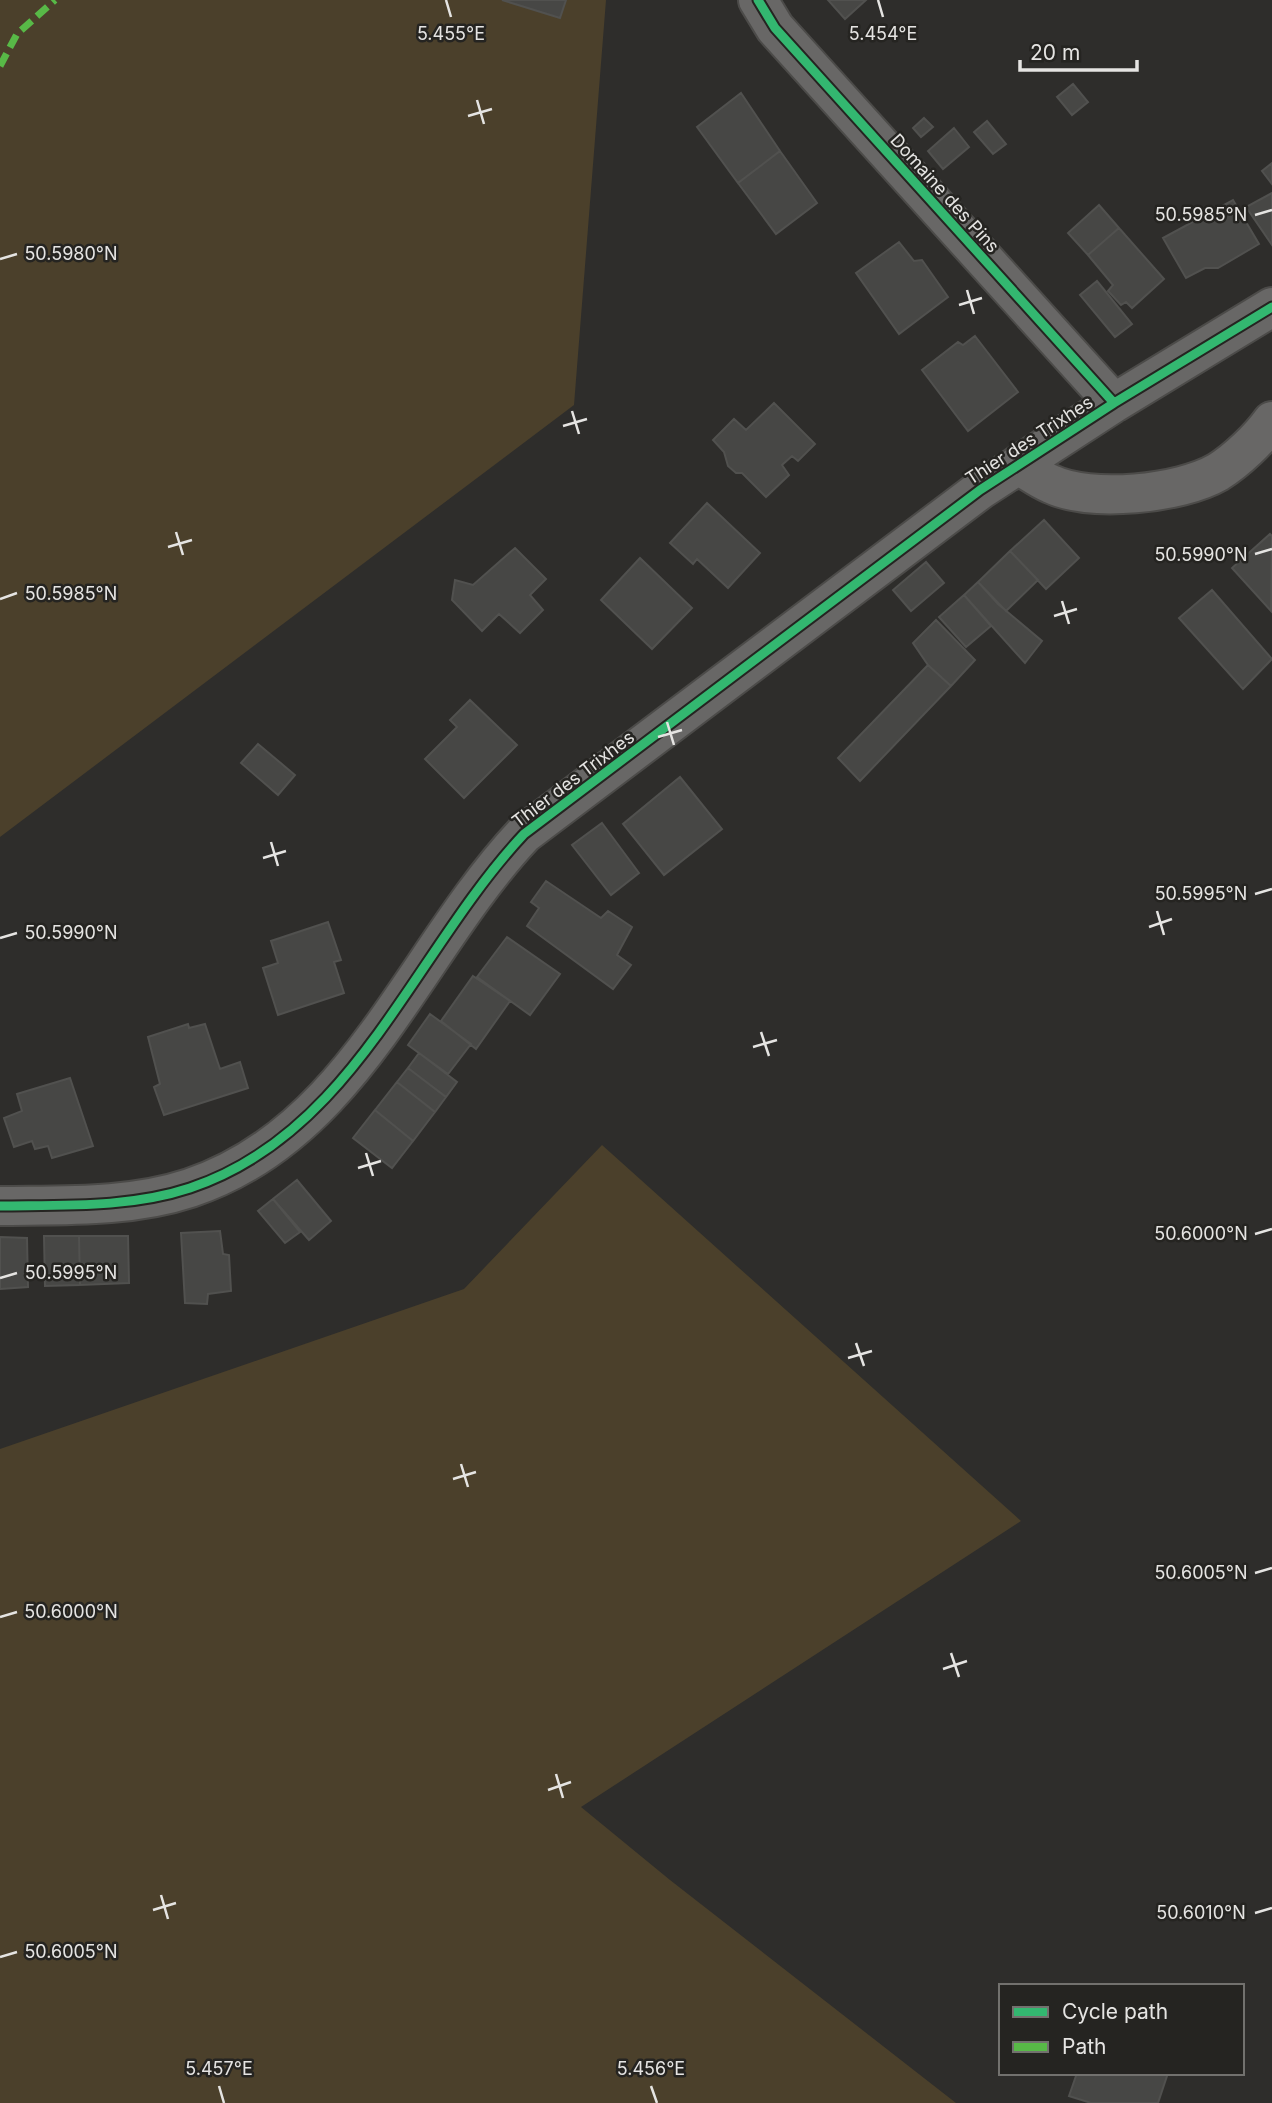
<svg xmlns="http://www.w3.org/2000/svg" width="1272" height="2103" font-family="Inter,sans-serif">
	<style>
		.green { fill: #4b402b }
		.building { fill: #474745; stroke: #51514f; stroke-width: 2 }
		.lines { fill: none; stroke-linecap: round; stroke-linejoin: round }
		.street-casing { stroke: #4c4b49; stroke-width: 42 }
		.street { stroke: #686766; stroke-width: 38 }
		.quiet { stroke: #58b947; stroke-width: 7; stroke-dasharray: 14 7; stroke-linecap: butt }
		.cycleway-casing { stroke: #252421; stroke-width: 13 }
		.cycleway { stroke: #33b770; stroke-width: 9 }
		.ticks { fill: none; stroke: #e5e4e2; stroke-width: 2.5 }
		.labels { text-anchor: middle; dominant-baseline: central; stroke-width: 5; stroke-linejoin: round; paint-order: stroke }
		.street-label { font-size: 18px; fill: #e5e4e2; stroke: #252421 }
		.ticks-label { font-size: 18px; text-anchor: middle; fill: #e5e4e2; stroke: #252421; stroke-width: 5; stroke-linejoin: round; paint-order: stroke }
	</style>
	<rect width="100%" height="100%" fill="#2e2d2b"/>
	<path class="green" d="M0 0H606L574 405 0 837Z
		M602 1145 1021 1521 581 1807 670 1880 956 2103H0V1449L464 1289Z"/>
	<path class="building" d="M502 0H566L560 18Z
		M828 0H866L845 19Z
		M1073 84 1088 102 1072 115 1057 97Z
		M741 93 780 151 738 183 697 127Z
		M924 118 933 127 921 137 913 128Z
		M987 121 1006 144 993 154 974 132Z
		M954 128 969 147 943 169 928 151Z
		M780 151 817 203 776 234 738 183Z
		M1272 163V184L1262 171Z
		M1272 193V245L1246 207Z
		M1233 200 1259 244 1218 268H1205L1186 278 1163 238Z
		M1099 205 1119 228 1088 255 1068 233Z
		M1119 228 1164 279 1132 308 1126 302 1121 305 1108 291 1113 285 1088 255Z
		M899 242 914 261 922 260 948 297 899 334 856 273Z
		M1097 281 1132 324 1115 337 1080 295Z
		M975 336 1018 392 968 431 922 370 958 342 963 345Z
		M774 403 815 444 798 461 792 456 782 465 789 475 766 497 742 473H736L728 466 724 452 713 440 734 419 746 430Z
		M707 503 760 553 728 588 697 559 693 564 670 543Z
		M1044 520 1079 558 1046 589 1010 551Z
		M1270 534 1272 536 1271 611 1232 568Z
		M515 548 546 579 530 595 543 610 520 633 499 614 482 631 452 600 455 580 473 585Z
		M1010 551 1038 580 1006 611 978 582Z
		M640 558 692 608 652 649 601 600Z
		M926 562 944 583 911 611 893 590Z
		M978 582 998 604 1042 641 1025 663 964 595Z
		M1212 590 1272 659 1243 689 1179 618Z
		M964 595 991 626 966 647 939 617Z
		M936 620 975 660 951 686 928 665 913 643Z
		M928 665 951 686 860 781 838 758Z
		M470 700 517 745 464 798 425 759 457 727 450 720Z
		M258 744 295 775 278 795 241 763Z
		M680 777 722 829 664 875 623 824Z
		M602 823 639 873 611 895 572 845Z
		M546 881 601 918 608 911 632 927 617 955 631 965 613 989 527 926 539 908 531 902Z
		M328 922 341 960 334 962 344 993 278 1015 263 968 278 963 271 941Z
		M507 937 560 974 530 1015 477 977Z
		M473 976 510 1001 476 1049 441 1021Z
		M430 1014 471 1044 448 1074 408 1045Z
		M188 1024 189 1028 205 1024 220 1069 240 1062 248 1088 164 1115 154 1087 160 1084 148 1037Z
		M419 1053 457 1082 446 1097 408 1068Z
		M408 1068 446 1097 435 1112 397 1082Z
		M70 1078 93 1146 52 1158 48 1146 35 1149 32 1141 14 1147 4 1118 22 1111 17 1094Z
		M397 1082 435 1112 413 1141 375 1110Z
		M375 1110 413 1141 392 1168 353 1138Z
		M297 1180 331 1221 309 1240 273 1199Z
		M273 1199 300 1232 285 1243 258 1211Z
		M220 1231 223 1254 229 1255 231 1291 208 1294 207 1304 185 1303 181 1233Z
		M44 1236H79L80 1285 45 1286Z
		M79 1236H128L129 1283 80 1285Z
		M0 1237 27 1238 28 1287 0 1289Z
		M1077 2073H1168L1158 2103H1091L1069 2096Z"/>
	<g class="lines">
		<g class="street-casing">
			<path id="street" d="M758 0 775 28 1114 403
				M1018 465C1029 471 1039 479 1051 484 1091 503 1180 494 1218 472 1237 460 1259 439 1272 421
				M0 1206C63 1205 130 1208 190 1188 355 1133 414 951 524 834L980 490 1114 403 1272 307"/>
		</g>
		<use href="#street" class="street"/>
		<path class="quiet" d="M0 66 17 34 55 0"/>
		<g class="cycleway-casing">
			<path id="cycleway" d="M758 0 775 28 1114 403
				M0 1206C63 1205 130 1208 190 1188 355 1133 414 951 524 834L980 490 1114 403 1272 307"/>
		</g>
		<use href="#cycleway" class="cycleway"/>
	</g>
	<path class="ticks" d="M446 0 451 17M878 0 883 17M477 100 484 124M468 116 492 109M1255 215 1272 210M0 259 17 254M967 290 974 314M959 305 982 298M572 411 579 434M563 426 587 419M176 532 183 555M168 547 192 540M1255 554 1272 549M0 599 17 593M1062 601 1069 624M1054 616 1077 609M667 722 674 745M658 737 682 730M271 842 278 866M263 858 286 851M1255 894 1272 889M1157 911 1164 935M1149 927 1172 919M0 938 17 933M761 1032 769 1056M753 1047 777 1040M366 1153 373 1176M358 1168 381 1161M1255 1234 1272 1229M0 1278 17 1273M856 1343 864 1366M848 1358 872 1351M461 1464 468 1487M453 1479 476 1472M1255 1573 1272 1568M0 1617 17 1612M951 1653 959 1677M943 1669 967 1661M556 1774 563 1798M548 1790 571 1782M161 1895 168 1919M153 1910 176 1903M1255 1913 1272 1908M0 1957 17 1952M219 2086 224 2103M651 2086 657 2103"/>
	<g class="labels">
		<g class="street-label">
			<text transform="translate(945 193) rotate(48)">Domaine des Pins</text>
			<text transform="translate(1029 440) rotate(-33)">Thier des Trixhes</text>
			<text transform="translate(573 779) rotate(-37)">Thier des Trixhes</text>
		</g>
	</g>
	<g class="ticks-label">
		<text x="451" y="40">5.455°E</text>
		<text x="883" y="40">5.454°E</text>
		<text x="1201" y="221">50.5985°N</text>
		<text x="71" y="260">50.5980°N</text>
		<text x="1201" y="561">50.5990°N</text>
		<text x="71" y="600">50.5985°N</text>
		<text x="1201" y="900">50.5995°N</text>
		<text x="71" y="939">50.5990°N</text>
		<text x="1201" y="1240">50.6000°N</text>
		<text x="71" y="1279">50.5995°N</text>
		<text x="1201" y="1579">50.6005°N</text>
		<text x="71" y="1618">50.6000°N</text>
		<text x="1201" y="1919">50.6010°N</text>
		<text x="71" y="1958">50.6005°N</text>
		<text x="219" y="2075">5.457°E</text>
		<text x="651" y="2075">5.456°E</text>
	</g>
	<rect x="999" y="1984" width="245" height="91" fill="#252421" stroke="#72716e" stroke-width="2"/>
	<rect x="1013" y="2007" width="35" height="10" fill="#33b770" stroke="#72716e" stroke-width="2"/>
	<text x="1062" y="2019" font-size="21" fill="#e5e4e2">Cycle path</text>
	<rect x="1013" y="2042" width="35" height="10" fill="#58b947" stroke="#72716e" stroke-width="2"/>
	<text x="1062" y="2054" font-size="21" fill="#e5e4e2">Path</text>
	<path d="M1020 60v10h117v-10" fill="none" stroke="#e5e4e2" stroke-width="3.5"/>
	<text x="1030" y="60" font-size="21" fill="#e5e4e2" stroke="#252421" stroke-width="5" paint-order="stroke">20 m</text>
</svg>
